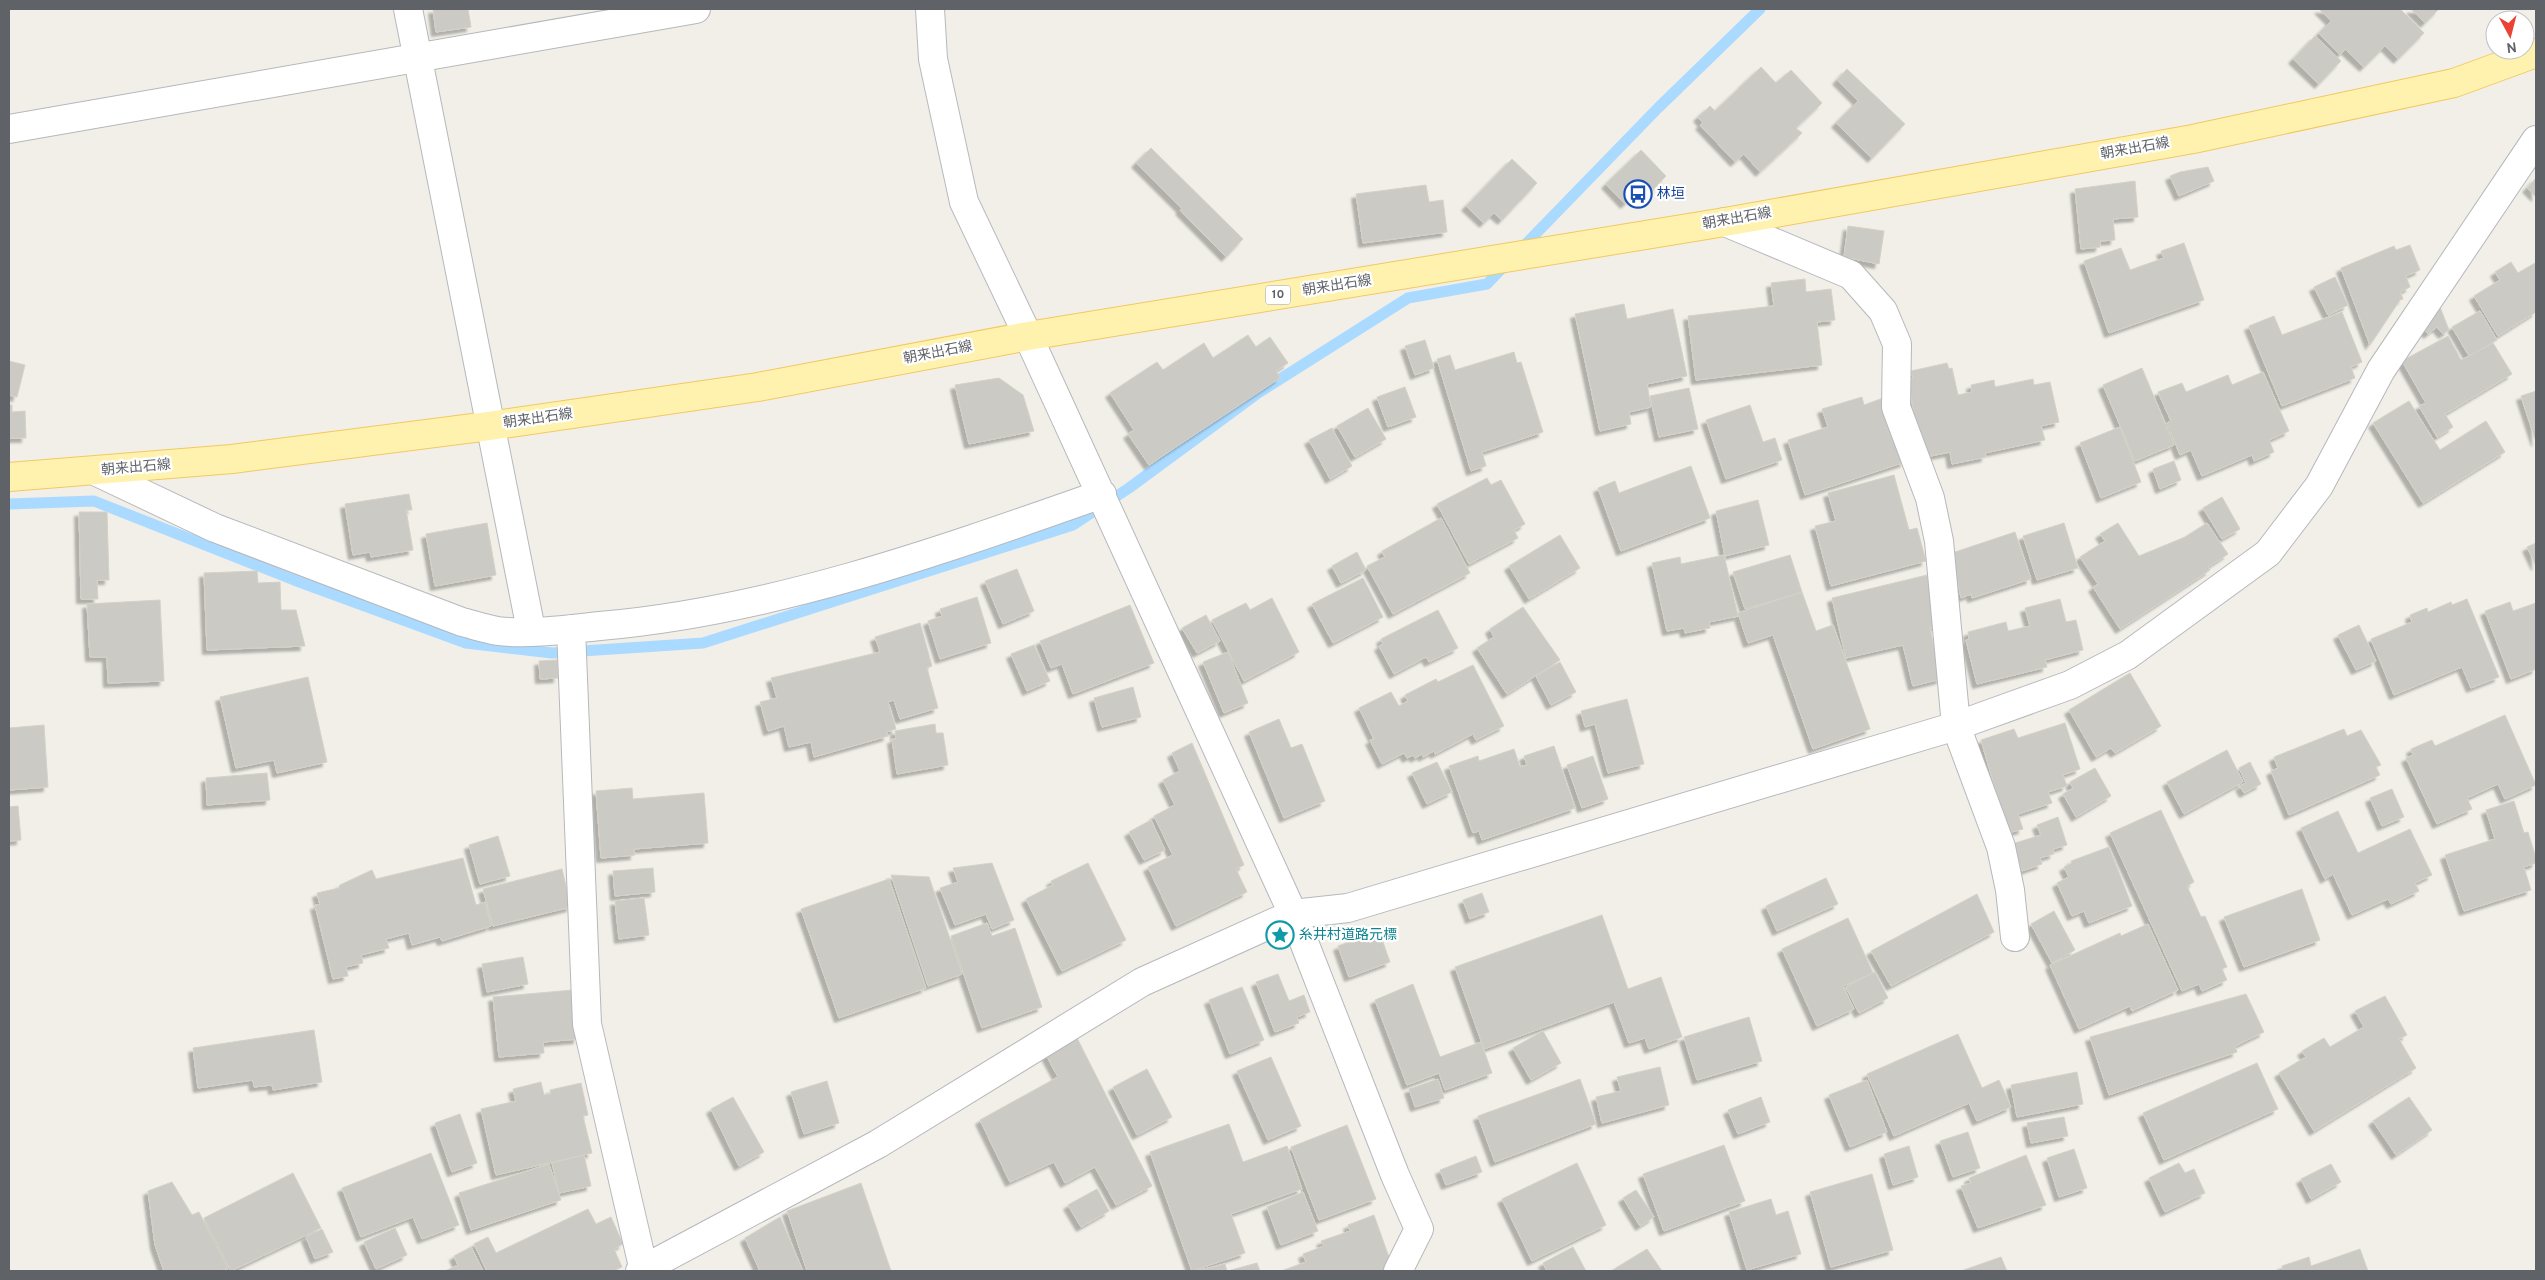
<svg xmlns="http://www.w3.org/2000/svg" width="2545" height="1280" font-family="Overpass,'Noto Sans JP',sans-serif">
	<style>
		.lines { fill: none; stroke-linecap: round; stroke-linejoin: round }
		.stream { stroke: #aadaff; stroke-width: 11 }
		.building { fill: #cccac5; stroke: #d6d1c6; filter: url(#shadow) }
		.street-casing { stroke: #b5b8bc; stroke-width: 30 }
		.secondary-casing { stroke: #b6babf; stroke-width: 30 }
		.primary-casing { stroke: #f2c960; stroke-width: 30 }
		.street { stroke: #fff; stroke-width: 28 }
		.secondary { stroke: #fff; stroke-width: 28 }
		.primary { stroke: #fff2af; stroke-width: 28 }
		.labels { text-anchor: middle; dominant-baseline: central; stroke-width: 4.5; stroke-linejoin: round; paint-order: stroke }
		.shield { fill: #fff; stroke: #8f9295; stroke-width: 1 }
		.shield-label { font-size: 12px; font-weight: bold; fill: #5f6368 }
		.street-label { font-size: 14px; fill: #5f6368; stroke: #fff }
		.transit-label { font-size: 14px; fill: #164399; stroke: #fff; text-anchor: start }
		.culture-label { font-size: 14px; fill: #0d838f; stroke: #fff; text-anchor: start }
	</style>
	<defs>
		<filter id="shadow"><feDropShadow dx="-4.5" dy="4.5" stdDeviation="1" flood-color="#0004"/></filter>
	</defs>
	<rect width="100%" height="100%" fill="#f1efe8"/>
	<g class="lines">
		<path class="stream" d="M1520 250 1658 108 1760 9
			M9 504 94 501 294 580 466 643 552 653 703 643 1073 525 1129 488 1258 393 1408 298 1487 284 1507 263"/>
	</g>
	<path class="building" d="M433 9H468L471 27 436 32Z
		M2319 9H2400L2424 33 2398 59 2385 46 2364 67 2345 49 2340 55 2319 33 2331 21Z
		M2411 9H2439L2425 23Z
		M2315 36 2341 61 2319 84 2293 59Z
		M1761 67 1776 83 1791 70 1822 103 1796 128 1802 133 1760 172 1744 154 1735 162 1700 125 1703 123 1698 117 1710 106 1715 111Z
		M1847 69 1905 124 1872 158 1836 123 1858 101 1837 80Z
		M1151 148 1243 239 1226 257 1180 210 1182 209 1136 163Z
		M1641 150 1666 176 1644 199 1638 192 1625 204 1606 184Z
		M1512 159 1537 183 1502 220 1494 213 1484 223 1466 206Z
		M2208 167 2214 181 2179 196 2170 176 2180 172Z
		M2536 178V197L2527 188Z
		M2135 181 2138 217 2113 219 2115 240 2100 241V247L2081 249 2075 189Z
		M1426 185 1429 202 1443 200 1447 232 1363 243 1356 194Z
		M1848 226 1884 231 1879 264 1844 257Z
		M2184 243 2204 300 2109 333 2084 261 2121 248 2130 270 2164 258 2161 251Z
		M2410 245 2420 270 2406 276 2410 287 2400 292 2403 299 2400 300 2370 345 2341 268 2394 246 2396 250Z
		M2511 262 2518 273 2535 263 2536 266V312L2498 336 2474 296 2500 280 2495 272Z
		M2335 277 2348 305 2328 315 2314 287Z
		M1805 279 1806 292 1831 289 1835 320 1817 322 1822 365 1696 380 1688 316 1774 306 1771 283Z
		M1624 304 1627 319 1673 309 1687 376 1647 384 1651 407 1629 412 1631 424 1600 431 1575 314Z
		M2440 307 2449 330 2443 334 2437 327 2428 334 2420 322Z
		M2480 311 2497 340 2469 356 2452 327Z
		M2342 312 2362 362 2351 367 2355 378 2282 406 2249 326 2274 316 2282 335Z
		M1248 335 1256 347 1270 337 1288 363 1276 371 1280 378 1149 465 1128 434 1134 430 1110 393 1157 362 1163 370 1204 343 1213 358Z
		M2448 336 2461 360 2493 343 2512 374 2445 414 2453 427 2437 437 2419 406 2426 403 2402 361Z
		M1425 340 1434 368 1415 375 1405 346Z
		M1514 352 1517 363 1521 362 1543 432 1482 452 1486 466 1471 471 1437 359 1450 355 1455 370Z
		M9 361 25 365 17 397 9 395Z
		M1947 363 1949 369 1952 368 1958 395 1972 392 1971 385 1994 380 1995 387 2033 379 2034 385 2050 382 2059 422 2041 426 2045 440 1985 453 1986 457 1952 464 1950 452 1926 457 1920 449 1908 379 1913 378 1911 371Z
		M2142 368 2174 445 2135 461 2103 385Z
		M2263 372 2289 431 2269 440 2274 452 2254 461 2252 455 2202 476 2191 450 2180 455 2167 423 2171 421 2158 392 2182 383 2186 392 2228 375 2232 385Z
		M999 378 1023 395 1034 431 969 444 955 385Z
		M1405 387 1416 417 1388 427 1377 397Z
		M1689 388 1698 429 1659 437 1650 396Z
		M2536 391V442L2521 396Z
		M1862 397 1864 405 1883 398 1905 462 1805 495 1788 440 1828 427 1822 409Z
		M2409 401 2440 450 2486 421 2505 452 2423 503 2373 423Z
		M9 405H12V412L25 411 26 438H9Z
		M1750 405 1763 442 1775 438 1782 460 1726 479 1706 420Z
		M1368 408 1386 439 1355 457 1337 426Z
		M2120 427 2141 482 2101 498 2080 443Z
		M1332 428 1352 466 1330 479 1309 440Z
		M2174 461 2181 480 2160 489 2153 469Z
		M1691 466 1710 518 1621 551 1598 488 1615 481 1619 493Z
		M1894 475 1909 530 1917 528 1926 561 1831 586 1815 526 1836 521 1828 493Z
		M1487 478 1491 485 1501 480 1525 524 1514 530 1518 538 1469 564 1437 504Z
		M409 494 412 510H406L413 550 371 557 370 552 353 555 345 504Z
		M2222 497 2240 529 2222 539 2203 508Z
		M1758 500 1769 545 1725 556 1716 511Z
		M79 512H107L109 580H97L98 599H81Z
		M1441 518 1470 573 1393 614 1367 566 1385 557 1382 551Z
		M487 523 496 575 435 586 426 534Z
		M2064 523 2078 568 2037 580 2023 536Z
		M2118 523 2139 556 2185 537 2207 523 2228 554 2208 567 2210 570 2120 629 2093 587 2098 584 2080 557 2105 541 2100 534Z
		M2015 532 2031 579 1972 598 1971 594 1961 598 1952 553Z
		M1560 535 1580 568 1529 599 1509 566Z
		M2536 543V566L2527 547Z
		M1357 552 1366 570 1341 583 1332 566Z
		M1724 555 1738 616 1709 622 1710 628 1685 633 1684 628 1667 631 1652 563 1680 557 1681 564Z
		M1790 555 1802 592 1745 609 1733 572Z
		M1017 569 1034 611 1003 624 985 581Z
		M257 571 258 583 280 582 281 610H296L305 646 207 650 204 573Z
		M1927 575 1937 627 1930 628 1941 679 1913 686 1903 645 1846 658 1832 598Z
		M1363 578 1383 617 1333 643 1312 604Z
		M1802 592 1816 631 1833 625 1870 729 1813 749 1773 635 1748 643 1738 613Z
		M977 597 991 643 940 659 928 621 942 616 940 609Z
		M1272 598 1299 652 1244 681 1212 620 1246 603 1250 610Z
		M2060 599 2066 622 2076 620 2083 650 2045 660 2047 667 1977 684 1966 640 1969 639 1968 632 2006 622 2008 631 2030 626 2025 608Z
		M2467 599 2499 677 2471 688 2462 667 2394 695 2371 639 2412 622 2410 615 2427 608 2428 612 2451 602 2452 605Z
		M160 600 164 681 108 683 107 657H90L87 604Z
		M2510 602 2513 611 2536 603V669L2511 679 2485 611Z
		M1130 605 1154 663 1073 694 1062 664 1051 668 1040 641Z
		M1523 607 1560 660 1507 694 1477 648 1494 637 1490 629Z
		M1438 610 1458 648 1429 662 1426 657 1394 674 1379 646 1383 644 1381 639Z
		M1206 615 1220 641 1197 653 1182 628Z
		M920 623 932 666 927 668 938 708 900 719 894 700 888 702 896 729 886 732 888 736 814 757 811 742 789 747 784 726 768 731 760 702 777 698 771 678 880 652 875 637Z
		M2359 625 2376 661 2356 670 2338 635Z
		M1034 645 1050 681 1027 691 1011 654Z
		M1228 652 1248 703 1224 713 1203 662Z
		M557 660 558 678 540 679 539 661Z
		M1560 662 1576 692 1551 705 1536 676Z
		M1473 665 1504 726 1476 740 1473 734 1435 754 1434 751 1423 757 1422 754 1415 758 1413 755 1407 758 1404 753 1382 764 1370 740 1374 739 1359 708 1391 692 1399 706 1408 701 1405 695 1436 679 1438 682Z
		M2130 673 2161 726 2115 753 2111 748 2096 757 2069 710Z
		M308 677 327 762 277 773 274 760 236 768 220 697Z
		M1133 687 1141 717 1102 727 1094 698Z
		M1627 699 1644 764 1608 773 1595 724 1585 727 1581 711Z
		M2505 715 2536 785 2505 799 2498 784 2467 798 2472 809 2437 824 2406 758 2413 755 2411 749 2432 740 2435 746Z
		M1279 719 1291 748 1302 744 1325 801 1284 818 1249 732Z
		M2065 723 2080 769 2063 775 2067 786 2048 792 2052 803 2018 814 2023 829 2008 833 1981 740 2014 729 2018 738Z
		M935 724 936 733H943L948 765 897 774 892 739H896L895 731Z
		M44 725 48 787 9 790V728Z
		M2344 729 2347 736 2361 730 2381 765 2376 767 2380 775 2289 815 2271 771 2278 768 2274 757Z
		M1192 743 1244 865 1236 869 1247 892 1176 926 1148 867 1173 855 1154 816 1175 805 1163 780 1180 771 1172 753Z
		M1554 746 1575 808 1482 840 1479 831 1473 833 1449 766 1478 756 1479 761 1514 749 1520 767 1527 765 1524 756Z
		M2227 750 2243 782 2184 814 2167 782Z
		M1593 756 1608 799 1582 808 1567 765Z
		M1437 762 1452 792 1427 804 1412 773Z
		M2250 762 2261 784 2244 793 2240 786 2246 783 2239 768Z
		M2095 768 2111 796 2076 817 2063 794 2073 788 2070 782Z
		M267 773 270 800 207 805 206 778Z
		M632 788 633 799 704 793 708 843 634 849 635 855 601 858 596 791Z
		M2392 789 2404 817 2382 826 2370 798Z
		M2514 801 2524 833 2528 832 2536 858V863L2524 867 2531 890 2464 911 2445 855 2495 839 2486 810Z
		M18 806 21 840 9 841V807Z
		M2161 810 2194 882 2187 886 2201 917 2205 916 2227 967 2222 969 2227 980 2202 991 2199 984 2182 991 2110 833Z
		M2338 811 2358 853 2410 829 2432 875 2415 883 2419 891 2391 904 2388 899 2352 915 2333 874 2325 879 2301 828Z
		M2058 817 2067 845 2053 849 2054 854 2040 858 2042 864 2022 871 2012 844 2041 835 2037 825Z
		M1151 820 1165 850 1144 860 1129 832Z
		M498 836 510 876 480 884 469 845Z
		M2109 847 2132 906 2089 923 2084 911 2072 916 2057 883 2069 877 2064 867 2072 863 2071 861Z
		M463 858 476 905 485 902 491 926 442 941 440 937 412 945 409 933 386 939 389 948 361 955 363 963 346 967 348 976 333 979 315 905H320L317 893 339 888 340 885 372 870 376 879Z
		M992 863 1014 920 992 929 986 914 955 925 940 888 958 882 953 868Z
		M1088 863 1126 940 1062 971 1026 899 1053 885 1051 881Z
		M653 868 655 892 615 896 613 871Z
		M562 869 571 907 493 926 483 889Z
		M891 875 929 877 962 974 928 986Z
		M1826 878 1838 904 1777 931 1766 906Z
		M889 879 926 988 839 1018 801 909Z
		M2302 889 2320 940 2244 967 2224 917Z
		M1482 893 1489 912 1470 919 1463 900Z
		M1977 894 1994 932 1891 986 1871 951Z
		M644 898 649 935 619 939 615 901Z
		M2054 911 2075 950 2052 963 2031 924Z
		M1602 915 1628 989 1661 977 1682 1037 1649 1049 1645 1038 1629 1043 1614 1002 1484 1049 1455 967Z
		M1848 918 1873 973 1843 986 1854 1009 1817 1026 1782 949Z
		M987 923 992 936 1015 928 1042 1007 982 1028 951 936Z
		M2148 924 2178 990 2132 1011 2130 1006 2079 1029 2050 965 2120 933 2121 936Z
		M1379 931 1390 962 1349 977 1338 946Z
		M523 957 528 984 487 992 482 964Z
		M1875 972 1888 998 1859 1013 1846 987Z
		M1278 974 1289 1001 1304 995 1310 1012 1297 1017 1299 1023 1275 1032 1256 982Z
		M1413 984 1440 1057 1481 1042 1492 1073 1445 1090 1439 1073 1407 1085 1375 1000Z
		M1242 987 1264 1040 1230 1054 1209 1000Z
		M573 990 578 1039 543 1042 544 1053 499 1057 493 997Z
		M2246 994 2264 1032 2235 1046 2237 1052 2109 1095 2090 1037Z
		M2385 996 2407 1035 2399 1039 2416 1068 2314 1131 2279 1073 2306 1057 2302 1051 2324 1038 2330 1047 2364 1027 2355 1011Z
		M1749 1017 1762 1061 1697 1080 1684 1037Z
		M314 1030 322 1082 273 1090 272 1085 254 1087 253 1080 198 1088 193 1048Z
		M1543 1031 1561 1063 1531 1080 1513 1048Z
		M1958 1034 1982 1088 1999 1080 2011 1107 1977 1121 1969 1103 1894 1136 1867 1074Z
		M1076 1036 1152 1186 1116 1205 1095 1167 1065 1183 1054 1162 1010 1182 980 1120 1058 1077 1045 1053Z
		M1271 1057 1301 1126 1268 1140 1237 1071Z
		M2257 1063 2278 1109 2164 1160 2143 1113Z
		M1660 1067 1669 1105 1602 1123 1596 1097 1621 1091 1617 1077Z
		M1147 1069 1172 1117 1137 1135 1113 1087Z
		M2077 1072 2083 1104 2017 1117 2011 1085Z
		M1438 1079 1444 1098 1415 1107 1409 1089Z
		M1580 1079 1596 1124 1495 1162 1478 1116Z
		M1867 1080 1887 1132 1850 1147 1829 1095Z
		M827 1081 839 1123 804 1134 791 1092Z
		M541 1082 544 1095 551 1094 550 1090 581 1083 588 1115 583 1116 592 1153 496 1175 481 1109 516 1101 513 1089Z
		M733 1097 764 1152 739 1166 711 1109Z
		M1761 1097 1770 1122 1738 1134 1728 1110Z
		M2409 1097 2432 1130 2396 1155 2373 1121Z
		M460 1114 477 1163 452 1172 435 1123Z
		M2064 1117 2068 1136 2031 1143 2027 1123Z
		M1229 1124 1243 1162 1287 1146 1302 1189 1231 1214 1245 1253 1192 1271 1150 1152Z
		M1347 1125 1376 1199 1319 1220 1291 1147Z
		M1968 1132 1980 1168 1953 1177 1940 1141Z
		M1724 1145 1745 1201 1664 1231 1643 1174Z
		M1909 1146 1918 1177 1893 1185 1884 1154Z
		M2074 1149 2087 1188 2059 1197 2047 1158Z
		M431 1153 459 1225 422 1239 413 1217 361 1237 342 1188Z
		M584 1155 591 1186 559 1193 552 1163Z
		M2026 1155 2046 1205 1978 1228 1961 1186 1971 1183 1969 1178Z
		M1476 1156 1482 1172 1446 1185 1440 1170Z
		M1577 1163 1606 1225 1532 1261 1502 1199Z
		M2179 1163 2185 1173 2194 1169 2205 1193 2165 1212 2149 1178Z
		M549 1164 561 1200 471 1230 459 1193Z
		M2331 1164 2341 1182 2311 1199 2301 1179Z
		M293 1173 321 1228 231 1271 204 1218Z
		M1872 1174 1893 1250 1831 1267 1810 1192Z
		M172 1182 192 1215 199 1212 228 1269 219 1271H164L155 1245 148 1191Z
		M861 1183 891 1271H807L787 1211Z
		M1097 1189 1109 1211 1081 1227 1068 1205Z
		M1636 1190 1654 1217 1640 1226 1623 1198Z
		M1303 1192 1318 1231 1281 1245 1267 1207Z
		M1771 1199 1776 1215 1788 1211 1801 1254 1747 1270 1729 1212Z
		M588 1209 596 1224 611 1217 623 1244 614 1249 622 1267 613 1271H487L474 1244 488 1237 496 1253Z
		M1374 1215 1390 1260 1383 1271H1281L1306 1262 1303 1254 1324 1246 1321 1241 1350 1231 1348 1225Z
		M780 1217 803 1271H760L745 1238Z
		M395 1228 407 1255 376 1269 364 1242Z
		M322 1229 333 1252 315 1259 306 1237Z
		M471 1247 483 1271H445L458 1265 454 1256Z
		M1573 1247 1586 1271H1547L1543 1263Z
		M1647 1249 1662 1271H1611Z
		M2360 1249 2368 1271H2283L2282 1266 2309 1257 2311 1266Z
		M2001 1257 2007 1271H1961Z
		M1257 1263 1260 1271H1232L1231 1270Z
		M1225 1264 1227 1271H1196Z"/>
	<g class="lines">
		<g class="street-casing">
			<path id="street" d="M408 9 531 630
				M9 129 696 9
				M1725 222 1851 275 1883 311 1897 344 1896 407 1930 498 1939 541 1956 726 2001 847 2010 890 2015 937
				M1028 336 1293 914 1395 1175 1419 1229 1398 1271
				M97 472 215 528 462 622C474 625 486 629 498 631 527 635 571 629 600 626 773 611 940 551 1102 494
				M571 629 587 1024 644 1271
				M640 1271 878 1144 1142 982 1293 914 1348 908 1956 726 2070 685 2128 655 2268 553 2319 486 2381 370 2536 140"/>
		</g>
		<g class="secondary-casing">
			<path id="secondary" d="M930 9 933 59 964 202 1028 336"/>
		</g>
		<g class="primary-casing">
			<path id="primary" d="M9 477 232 459 489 426 758 387 1028 336 1725 222 2193 139 2454 83 2536 53"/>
		</g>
		<use href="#street" class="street"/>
		<use href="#secondary" class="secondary"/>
		<use href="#primary" class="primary"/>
	</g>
	<defs>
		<g id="bus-ring" transform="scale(1.4375)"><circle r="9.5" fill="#fff" stroke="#1a4fb4" stroke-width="1.5"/><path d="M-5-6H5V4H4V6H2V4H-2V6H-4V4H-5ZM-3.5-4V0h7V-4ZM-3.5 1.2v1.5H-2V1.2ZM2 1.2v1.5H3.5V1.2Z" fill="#1a4fb4"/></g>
		<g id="sight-ring" transform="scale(1.4375)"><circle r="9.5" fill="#fff" stroke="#0f9aa8" stroke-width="1.5"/><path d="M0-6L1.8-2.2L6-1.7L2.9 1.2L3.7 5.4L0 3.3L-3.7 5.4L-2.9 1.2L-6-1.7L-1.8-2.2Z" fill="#0f9aa8"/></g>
	</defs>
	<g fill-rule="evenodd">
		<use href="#bus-ring" x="1638" y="194"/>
		<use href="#sight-ring" x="1280" y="935"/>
	</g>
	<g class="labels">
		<rect class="shield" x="1265.5" y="285.5" width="25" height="19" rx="4"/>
		<g class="shield-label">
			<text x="1278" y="295">10</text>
		</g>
		<g class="street-label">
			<text transform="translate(2135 149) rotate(-10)">朝来出石線</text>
			<text transform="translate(1737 219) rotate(-10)">朝来出石線</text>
			<text transform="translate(1337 286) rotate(-9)">朝来出石線</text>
			<text transform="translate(938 353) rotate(-11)">朝来出石線</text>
			<text transform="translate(538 419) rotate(-8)">朝来出石線</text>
			<text transform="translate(136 468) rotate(-5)">朝来出石線</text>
		</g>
		<g class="transit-label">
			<text x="1657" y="194">林垣</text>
		</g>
		<g class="culture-label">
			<text x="1299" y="935">糸井村道路元標</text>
		</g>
	</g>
	<rect width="2545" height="1280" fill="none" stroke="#5f6368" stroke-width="20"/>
	<g transform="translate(2510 35) rotate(173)"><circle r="24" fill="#ffffff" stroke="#bfc1c3"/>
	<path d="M0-4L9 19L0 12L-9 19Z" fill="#ea4335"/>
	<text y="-8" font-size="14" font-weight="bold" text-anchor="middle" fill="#5f6368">N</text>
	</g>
</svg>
